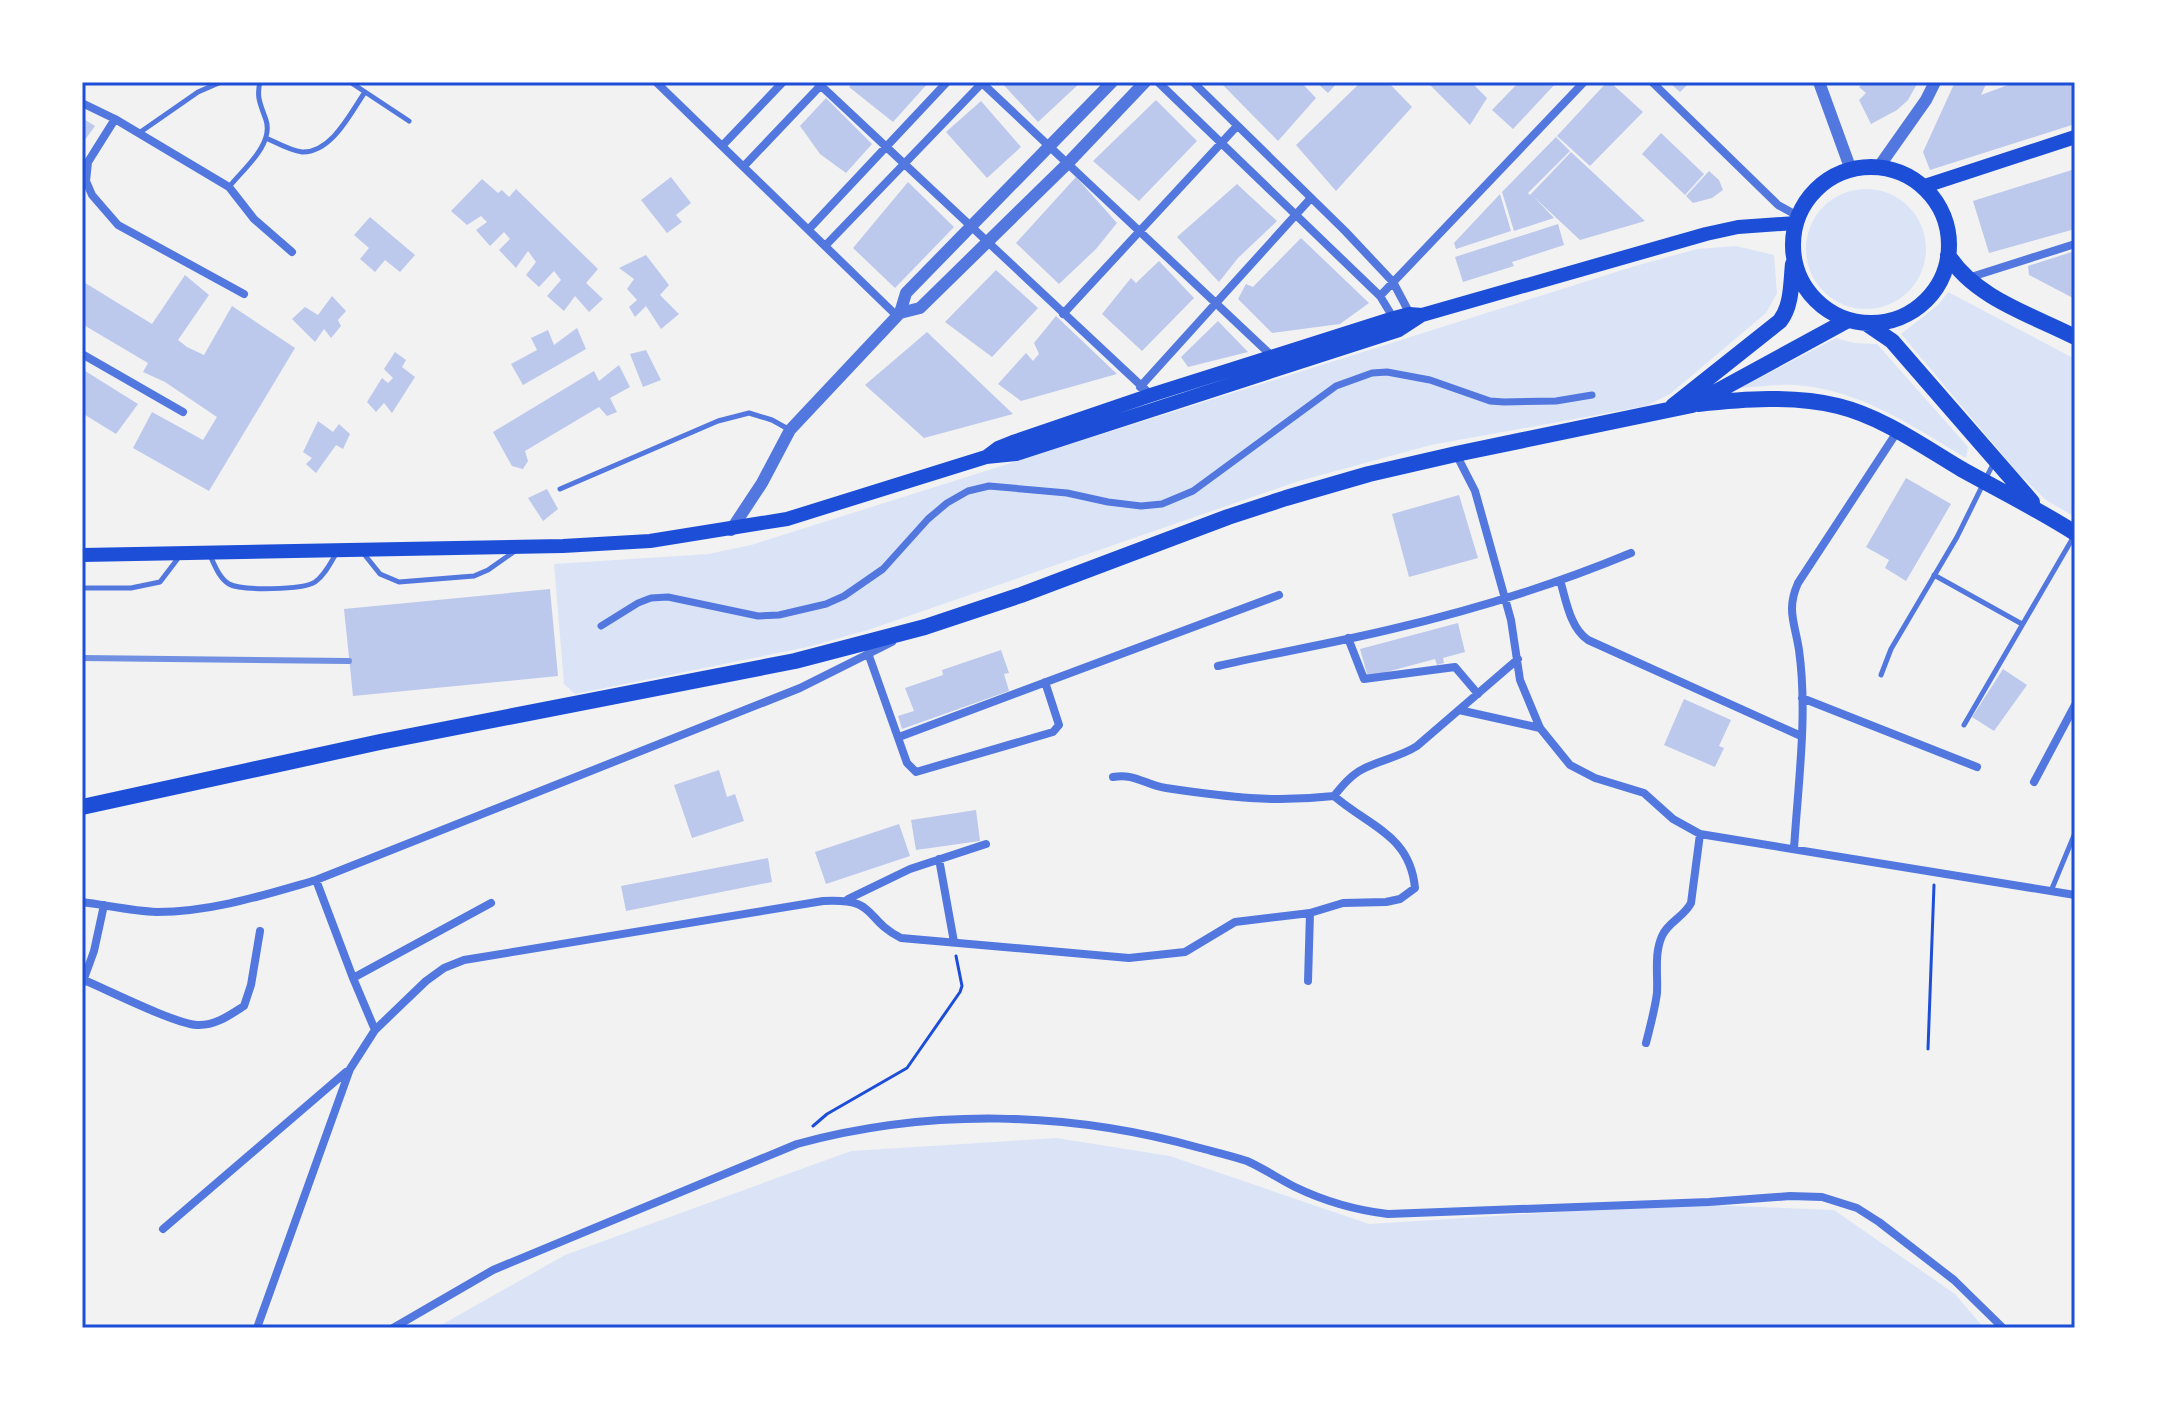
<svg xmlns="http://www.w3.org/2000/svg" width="2157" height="1410" font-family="Arial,sans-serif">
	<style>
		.green { fill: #dbe4f7 }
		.building { fill: #bdc9ec }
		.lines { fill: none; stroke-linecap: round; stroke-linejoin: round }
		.path { stroke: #1d4ed8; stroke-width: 3 }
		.service { stroke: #5277de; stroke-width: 5 }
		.pedestrian { stroke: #5277de; stroke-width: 7 }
		.minor { stroke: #5277de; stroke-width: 8 }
		.tertiary { stroke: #5277de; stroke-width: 12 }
		.secondary { stroke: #1d4ed8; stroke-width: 14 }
		.primary { stroke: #1d4ed8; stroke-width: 16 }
		.rail { stroke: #7290e2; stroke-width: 6 }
		.neatline { fill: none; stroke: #1d4ed8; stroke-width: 3 }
	</style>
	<rect width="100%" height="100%" fill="#f2f2f2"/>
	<path class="green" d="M1806 249a60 60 0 1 1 120 0a60 60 0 1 1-120 0Z
		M1736 246 1774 255 1777 293 1766 313 1670 394 1646 406 1431 445 1299 481 868 630 808 647 575 694 564 684 554 564 708 554 751 545 1635 266 1697 249Z
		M1948 292 2075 359V517L2046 500 2017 472 1901 334 1939 304Z
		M1836 338 1854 343 1877 344 1968 447 1966 458C1912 426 1861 390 1796 385 1778 384 1758 387 1740 388Z
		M1056 1138 1170 1156 1369 1224 1683 1204 1834 1210 1955 1294 1984 1328H436L565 1255 851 1151Z"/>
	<path class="building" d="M854 82H929L893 122 849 87Z
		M1001 82H1081L1038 122Z
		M1220 82H1301L1316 98 1278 141Z
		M1316 82H1338L1328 93Z
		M1361 82H1388L1412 107 1336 191 1296 145Z
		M1427 82H1471L1487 98 1470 125Z
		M1519 82H1557L1513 129 1492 110Z
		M1607 82H1610L1643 112 1590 166 1557 136Z
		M1669 82H1690L1680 92Z
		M1864 82H1918L1908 100 1897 110 1871 124 1859 100 1866 93 1859 87Z
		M1955 82H1987L1981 95 2016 82H2075V124L1930 170 1923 152Z
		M826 98 872 144 846 173 820 154 800 126Z
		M1156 100 1197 141 1139 201 1093 161Z
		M981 101 1021 147 987 178 946 132Z
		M82 118 95 126 82 144Z
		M1661 133 1704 174 1685 195 1642 154Z
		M1556 137 1570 151 1528 193 1530 195 1571 152 1645 221 1580 240 1534 197 1554 218 1514 231 1502 192Z
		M2075 169V229L1989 253 1973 201Z
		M1709 171 1719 180 1723 190 1712 198 1693 203 1686 196Z
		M671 177 691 203 676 215 682 222 667 233 641 200Z
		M1076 177 1117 223 1096 249 1059 284 1016 243Z
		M482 179 498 193 502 190 509 197 516 189 598 269 586 283 603 299 589 312 575 296 564 311 547 296 561 280 554 271 539 287 526 275 536 262 528 251 516 268 499 250 510 239 504 232 490 246 476 230 487 222 481 216 467 225 451 211Z
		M908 182 954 227 895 288 853 248Z
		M1237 184 1277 221 1238 258 1219 282 1177 237Z
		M1500 194 1511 231 1456 249 1454 243Z
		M370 217 415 255 400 272 385 260 375 272 360 259 369 248 354 235Z
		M1558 224 1564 245 1512 262 1514 266 1463 282 1455 257Z
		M1301 238 1369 303 1340 324 1272 333 1238 299 1246 284 1253 287Z
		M2075 251V299L2029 275 2028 266Z
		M646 255 669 285 660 295 679 314 661 329 646 306 635 317 629 307 637 300 627 289 634 279 619 268Z
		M1159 261 1194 298 1142 351 1102 314 1131 278 1136 283Z
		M996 270 1038 308 992 357 945 322Z
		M185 275 209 295 178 340 187 347 204 355 232 306 295 348 209 491 133 448 152 412 203 440 217 417 165 382 143 372 148 363 82 324V281L152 324Z
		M332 296 346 311 338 320 341 326 331 338 324 329 315 342 292 319 305 307 318 315Z
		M1056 316 1117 374 1021 401 998 384 1026 353 1033 361 1039 354 1034 343Z
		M1218 321 1248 352 1188 367 1181 357Z
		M577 328 586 349 523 385 511 364 537 350 531 338 548 330 554 345Z
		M927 332 1013 414 924 438 865 385Z
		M646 350 661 380 643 387 630 354Z
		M395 352 406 360 402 367 415 377 392 413 384 403 376 412 367 402 382 378 388 383 393 378 384 369Z
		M619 365 630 387 610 398 617 412 607 416 599 407 525 451 528 461 523 469 512 466 493 432 594 371 599 381Z
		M82 369 138 404 116 434 82 413Z
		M318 421 333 432 339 424 350 434 343 449 336 445 316 473 306 464 312 458 303 452Z
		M1906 478 1951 504 1906 581 1885 568 1889 560 1866 547Z
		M547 489 558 509 543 521 528 498Z
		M1459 495 1478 558 1409 577 1392 514Z
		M550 589 558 676 353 696 344 609Z
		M1458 623 1465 652 1443 658 1444 663 1437 665 1435 659 1368 677 1360 649Z
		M1001 650 1009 673 1004 674 1009 691 902 729 898 716 914 711 905 688 943 675 942 670Z
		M2003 669 2027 685 1994 731 1972 717Z
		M1684 699 1731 720 1719 746 1724 748 1715 767 1664 745Z
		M719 770 727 797 735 794 744 821 692 838 674 785Z
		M976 810 980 841 916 850 911 820Z
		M899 824 910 856 826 884 815 852Z
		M768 858 772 882 626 911 621 886Z"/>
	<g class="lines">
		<path class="path" d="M1928 1049 1934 885
			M813 1126 827 1114 907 1068 960 992 962 986 956 956"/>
		<path class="service" d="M350 82 409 121
			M139 133 198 92 221 82
			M266 138C277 143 291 151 302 152 332 153 351 112 365 92
			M229 187C243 169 274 145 266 120 261 105 256 98 260 82
			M560 489 718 421 749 413 772 420 790 430
			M209 553C214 564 219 578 229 584 241 591 303 590 315 582 325 575 331 562 337 552
			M364 554 380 574 399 582 474 576 488 570 515 551
			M1934 575 2022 624
			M82 588H131L160 582 179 557
			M1881 675 1891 649 1957 537 1993 464
			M1964 725 2074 536
			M2051 891 2075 833"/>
		<path class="pedestrian" d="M601 626 638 603 651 598 668 597 758 616 779 615 826 604 844 596 883 569 928 519 947 503 968 491 989 486 1067 493 1108 502 1141 506 1162 504 1193 491 1336 386 1372 373 1387 372 1430 380 1490 401 1504 402 1556 401 1592 395"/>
		<path class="minor" d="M656 82 897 316
			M817 82 1150 394
			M981 82 1273 357
			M1158 82 1380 296 1394 319
			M1193 82 1345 231 1393 282 1410 314
			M1652 82 1778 205 1798 216
			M82 103 115 119 229 187 254 219 292 252
			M115 119 88 162 86 181 92 195 118 225 244 294
			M722 146 783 82
			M744 166 823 83
			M809 229 947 82
			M826 245 983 82
			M1968 278 2075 244
			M1380 296 1584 82
			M1063 314 1237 126
			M82 354 183 412
			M1140 387 1311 198
			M1456 454 1475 491 1511 620 1520 680 1540 728 1570 765 1595 778 1644 793 1673 819 1700 834 2075 895
			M1560 580C1566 600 1570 628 1588 640L1801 736
			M1348 638 1364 679 1455 667 1478 694
			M868 653 907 763 916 772 1053 732 1059 725 1045 682
			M1218 666C1275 653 1334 643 1392 629 1473 610 1554 585 1631 553
			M1802 698 1977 767
			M1459 710 1540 728
			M899 737 1279 595
			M1113 777C1135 773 1145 785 1166 788 1229 797 1270 803 1334 796 1342 786 1351 775 1363 769 1380 760 1400 757 1417 746L1518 659
			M2034 782 2075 705
			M1794 849C1798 784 1808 714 1799 650 1795 623 1786 610 1798 583L1897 432
			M939 859 954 942
			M316 880 353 978 375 1030
			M848 899 910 869 986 844
			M82 902C106 905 132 911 157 912 212 912 264 895 316 880L800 688 892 642
			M353 978 491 903
			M84 980C110 991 173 1023 197 1025 215 1026 230 1015 244 1006L251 985 260 931
			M1308 981 1310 913
			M82 984 94 951 104 905
			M1646 1043C1650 1027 1655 1009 1657 993 1658 974 1654 954 1662 936 1668 922 1684 917 1691 903L1700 834
			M163 1229 346 1072
			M257 1328 350 1069 375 1030 426 981 444 968 464 960 823 901C879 898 862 918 901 938L1129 958 1185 952 1235 922 1310 913 1343 903 1386 902 1400 899 1415 888C1410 835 1370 827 1334 796
			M393 1328 493 1270 797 1144C929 1108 1068 1111 1200 1148 1215 1152 1232 1156 1247 1161 1263 1168 1279 1179 1295 1187 1326 1202 1354 1210 1388 1214L1709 1202 1790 1196 1822 1197 1857 1208 1879 1222 1954 1280 2003 1328"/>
		<path class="tertiary" d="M1819 82 1851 170
			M1878 168 1926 100 1935 82
			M900 313 920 308 1067 164 1145 82
			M731 530 762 483 790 430 900 313 906 293 1112 82"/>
		<path class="secondary" d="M1925 186 2075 137
			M986 457 998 448 1013 442 1151 395 1394 318 1409 314 1422 315 1706 234 1738 227 1796 223
			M82 555 563 546 650 541 787 519 986 457 1016 454 1399 330 1422 315"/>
		<path class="primary" d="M1793 245a78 78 0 1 1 156 0a78 78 0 1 1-156 0Z
			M1948 255C1975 298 2032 315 2075 337
			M1867 324 1892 341 2032 502
			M1698 404C1743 399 1794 395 1838 406 1883 417 1924 447 1963 470 2001 491 2039 510 2075 533
			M1673 406 1780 321C1792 306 1791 282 1793 264
			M82 807 380 742 795 661 925 627 1021 595 1228 517 1286 498 1369 474 1456 454 1692 405 1848 320"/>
		<path class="rail" d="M82 658 349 661"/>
	</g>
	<rect width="2157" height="1410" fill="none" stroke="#ffffff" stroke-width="168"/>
	<rect x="84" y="84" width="1989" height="1242" class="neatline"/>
</svg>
